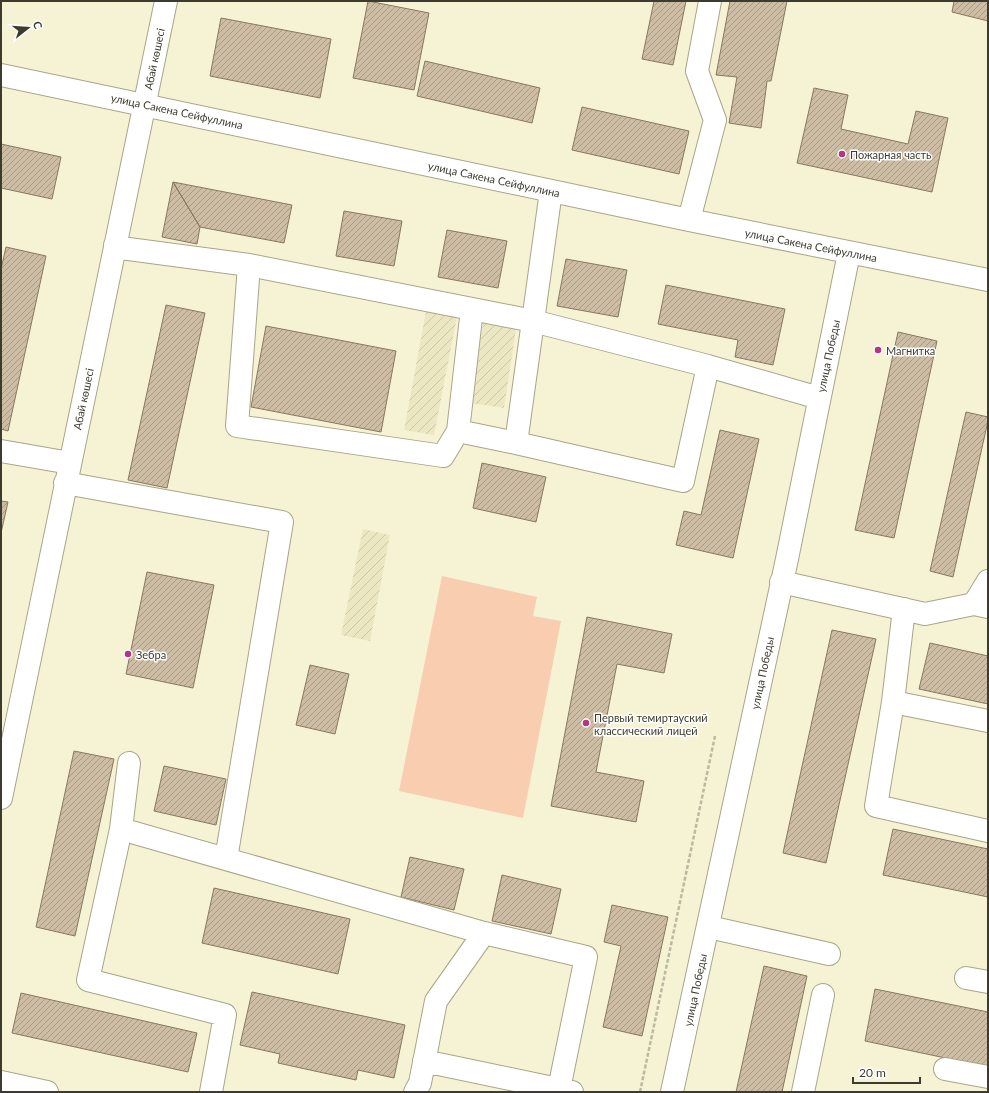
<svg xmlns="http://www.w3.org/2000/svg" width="989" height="1093" font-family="Lato,sans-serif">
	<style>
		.industrial { fill: url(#industrial-furrows) }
		.grass { fill: #f9cdaf }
		.building { fill: url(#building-hatch); stroke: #877860 }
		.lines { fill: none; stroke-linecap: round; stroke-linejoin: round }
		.minor-casing { stroke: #a8a589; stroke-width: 24 }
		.path { stroke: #bbb9a1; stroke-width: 2.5; stroke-dasharray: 4 2; stroke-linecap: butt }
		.minor { stroke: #fff; stroke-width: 22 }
		.poi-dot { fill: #b33583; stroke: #fefefe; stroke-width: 1.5 }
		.labels { text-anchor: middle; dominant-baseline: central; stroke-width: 3; stroke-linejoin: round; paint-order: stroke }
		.street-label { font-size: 11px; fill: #3d3b30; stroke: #fefefe }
		.poi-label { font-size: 11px; fill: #3d3b30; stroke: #fefefe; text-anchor: start }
	</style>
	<defs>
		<pattern id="industrial-furrows" width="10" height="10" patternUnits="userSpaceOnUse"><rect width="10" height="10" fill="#ece7c3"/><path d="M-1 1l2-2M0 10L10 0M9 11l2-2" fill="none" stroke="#cbc7a8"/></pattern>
		<pattern id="building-hatch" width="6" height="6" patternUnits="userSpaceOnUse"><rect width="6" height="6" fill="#cdbda4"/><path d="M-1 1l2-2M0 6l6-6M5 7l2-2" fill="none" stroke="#a89b86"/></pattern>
	</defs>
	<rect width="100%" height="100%" fill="#f6f3d5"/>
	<path class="industrial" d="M427 306 458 312 434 435 404 430Z
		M484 318 517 323 504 408 470 403Z
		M363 529 390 535 370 641 341 635Z"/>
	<path class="grass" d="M442 576 537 597 533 616 561 621 523 818 399 791Z"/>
	<path class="building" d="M368 1 429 13 414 90 353 78Z
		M654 1H686L673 65 642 59Z
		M730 1H787L771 81H767L761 128 729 123 737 77 716 75Z
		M954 1H988V21L952 12Z
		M221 18 331 39 320 98 210 76Z
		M425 61 540 88 532 123 417 96Z
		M814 88 848 95 841 129 908 144 916 111 948 118 932 192 797 163Z
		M582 107 689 131 679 174 572 150Z
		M1 144 61 157 52 199 1 188Z
		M173 182 200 227 197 244 162 237Z
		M173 182 292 205 284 243 200 227Z
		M344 211 402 221 394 266 336 256Z
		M447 230 507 241 498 288 438 277Z
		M6 247 46 256 8 431 1 429V269Z
		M566 259 627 270 618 317 557 306Z
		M666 285 785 309 773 365 735 357 738 340 658 324Z
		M166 305 205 313 167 488 128 480Z
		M266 326 396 351 381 432 251 407Z
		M898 332 937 341 894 538 855 530Z
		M966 412 988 417V421L953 577 930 571Z
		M720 430 759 439 733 558 676 545 684 511 701 515Z
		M482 463 546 477 536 522 473 508Z
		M1 501 8 502 1 533Z
		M147 572 214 585 193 688 126 674Z
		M587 617 672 634 664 673 617 664 596 772 644 781 636 822 551 806Z
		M832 630 876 639 826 863 783 853Z
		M930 643 988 656V704L919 689Z
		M310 665 349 674 335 734 296 725Z
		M74 751 114 759 75 936 36 927Z
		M164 766 226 779 216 825 154 811Z
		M893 829 988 849V897L883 875Z
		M410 857 464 869 454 910 401 897Z
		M502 875 561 889 551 934 492 921Z
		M214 888 350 919 338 974 202 943Z
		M612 905 668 917 642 1036 603 1027 621 946 604 942Z
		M764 966 807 976 782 1092H736Z
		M875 989 988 1012V1067L865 1041Z
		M252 992 405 1025 394 1078 358 1070 356 1080 278 1063 280 1054 240 1045Z
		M21 993 197 1033 188 1072 12 1033Z"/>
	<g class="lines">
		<g class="minor-casing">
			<path id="minor" d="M1 75 689 220 988 280
				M551 191 533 321 708 366 819 398
				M689 220 715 120 697 71 710 1
				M115 245 121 248 249 265
				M458 431 472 309
				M516 443 458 431 443 456 237 426 249 265 533 321 516 443 683 481 708 366
				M1 451 70 463
				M65 483 282 522 226 859
				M781 582 925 614 974 604 988 607
				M974 604 988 581
				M893 702 904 609
				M988 721 893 702 876 806 988 831
				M129 763 121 829 88 980 225 1015 211 1092
				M1 798 166 1
				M121 829 484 933 586 957 559 1089
				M709 927 829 954
				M966 978 988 982
				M424 1061 572 1092
				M945 1069 988 1077
				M1 1082 47 1092
				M415 1092 420 1083 436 1001 484 933
				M672 1092 787 559 849 253
				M803 1092 823 995"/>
		</g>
		<path class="path" d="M640 1092 715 736"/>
		<use href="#minor" class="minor"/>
	</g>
	<g class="poi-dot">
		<circle cx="842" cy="154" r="4"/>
		<circle cx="878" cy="350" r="4"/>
		<circle cx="128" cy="654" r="4"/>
		<circle cx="586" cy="723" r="4"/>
	</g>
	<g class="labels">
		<g class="street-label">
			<text transform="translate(154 59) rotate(-78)">Абай көшесі</text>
			<text transform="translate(177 111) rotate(12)">улица Сакена Сейфуллина</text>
			<text transform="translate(494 179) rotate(12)">улица Сакена Сейфуллина</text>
			<text transform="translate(811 245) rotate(11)">улица Сакена Сейфуллина</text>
			<text transform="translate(828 356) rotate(-78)">улица Победы</text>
			<text transform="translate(83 399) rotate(-78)">Абай көшесі</text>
			<text transform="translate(762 673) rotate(-78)">улица Победы</text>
			<text transform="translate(695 990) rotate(-78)">улица Победы</text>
		</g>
		<g class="poi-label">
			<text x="850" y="154">Пожарная часть</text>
			<text x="886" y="350">Магнитка</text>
			<text x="136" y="654">Зебра</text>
			<text x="594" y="717">Первый темиртауский<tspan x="594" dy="13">классический лицей</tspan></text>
		</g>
	</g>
	<rect width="989" height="1093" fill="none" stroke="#3d3b30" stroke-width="4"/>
	<g transform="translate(28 28) rotate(73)" stroke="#fefefe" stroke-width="3" paint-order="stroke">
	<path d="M0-3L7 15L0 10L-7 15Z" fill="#3d3b30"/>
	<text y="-6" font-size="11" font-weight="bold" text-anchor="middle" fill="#3d3b30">С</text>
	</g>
	<path d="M853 1077v6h67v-6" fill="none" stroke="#3d3b30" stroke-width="2"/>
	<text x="859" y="1077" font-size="12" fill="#3d3b30" stroke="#fefefe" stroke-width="3" paint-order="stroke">20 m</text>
</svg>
